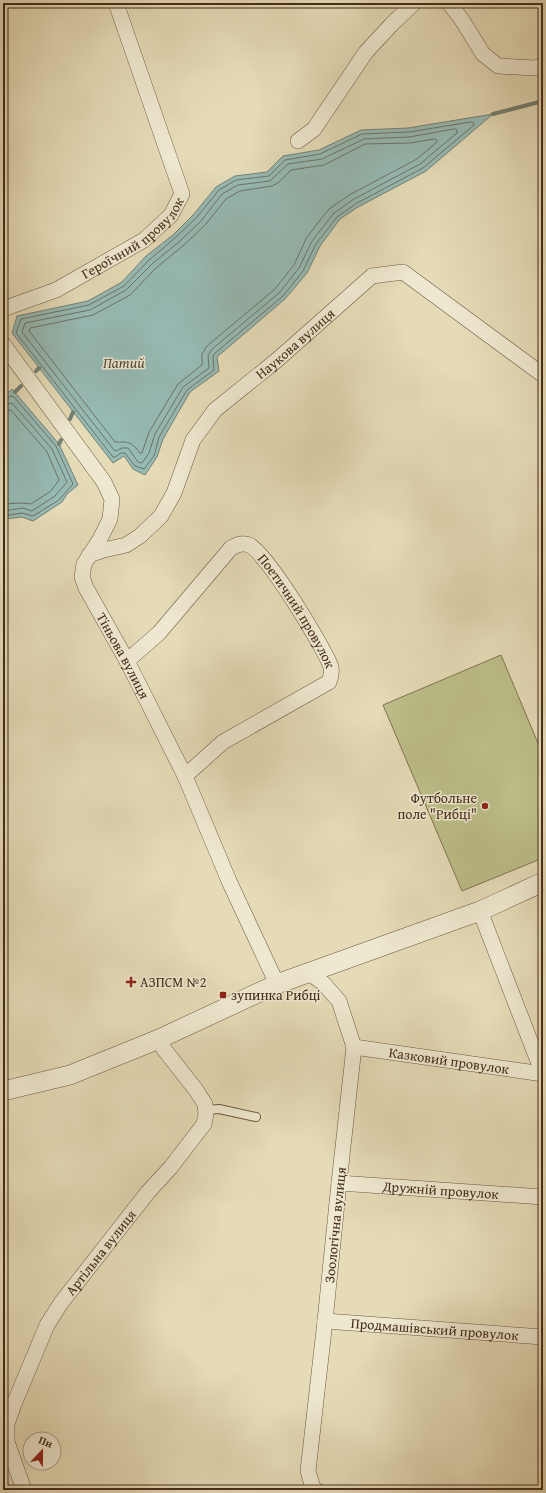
<svg xmlns="http://www.w3.org/2000/svg" width="546" height="1493" font-family="'Gentium Book Plus',serif">
	<style>
		.green { fill: #bcbe89; stroke: #807552 }
		.water { fill: #96bab4; stroke: #758176 }
		.lines { fill: none; stroke-linecap: round; stroke-linejoin: round }
		.shore { stroke: #6d7367; stroke-width: 1 }
		.stream { stroke: #758176; stroke-width: 4 }
		.service-casing { stroke: #6c5841; stroke-width: 10 }
		.minor-casing { stroke: #6c5841; stroke-width: 16 }
		.tertiary-casing { stroke: #6c5841; stroke-width: 20 }
		.service { stroke: #eee8d0; stroke-width: 8 }
		.minor { stroke: #eee8d0; stroke-width: 15 }
		.tertiary { stroke: #eee8d0; stroke-width: 19 }
		.poi-dot { fill: #8f2418; stroke: #eee8d0; stroke-width: 1.5 }
		.labels { text-anchor: middle; dominant-baseline: central; stroke-width: 3; stroke-linejoin: round; paint-order: stroke }
		.street-label { font-size: 14px; fill: #442c1a; stroke: #eee8d0 }
		.poi-label { font-size: 14px; fill: #442c1a; stroke: #eee8d0; text-anchor: start }
		.water-label { font-size: 15px; font-style: italic; fill: #544839; stroke: #eee8d0 }
	</style>
	<rect width="100%" height="100%" fill="#e5dbb7"/>
	<filter id="stains"><feTurbulence type="fractalNoise" baseFrequency=".005" numOctaves="4"/><feColorMatrix values="0 0 0 0 .2 0 0 0 0 .09 0 0 0 0 .02 0 0 0 .5 -.17"/></filter>
	<radialGradient id="worn" r=".72"><stop offset=".6" stop-color="#630" stop-opacity="0"/><stop offset="1" stop-color="#630" stop-opacity=".3"/></radialGradient>
	<path class="green" d="M501 655 543 755V858L462 891 383 705Z"/>
	<path class="water" d="M493 114 426 171 358 207 340 219 320 246 307 273 285 299 217 357 219 371 190 392 163 439 157 457 145 475 133 469 124 456 113 463 12 333 17 316 88 301 122 282 145 257 174 234 194 214 216 187 235 176 267 172 283 156 319 150 361 130 408 128Z
		M12 389 59 444 78 485 67 494 62 502 33 521 22 517 5 519 3 521V418L5 417 3 397Z"/>
	<g class="lines">
		<path class="shore" d="M472 122 474 123V125L423 168 357 203 337 217 316 244 303 271 283 296 214 354 213 358 214 370 187 390 159 437 154 456 144 469 135 466 125 453H121L115 457H113L16 333 21 319 89 305 124 286 148 261 176 237 197 217 219 190 236 180 269 176 285 160 320 154 362 134 409 132Z
			M455 129 457 130V133L420 164 354 199 334 213 312 241 299 268 279 293 211 350 208 356 209 368 183 387 155 434 149 453 142 463 138 462 128 448H122L116 451 114 450 22 332 25 323 90 310 126 290 152 264 180 241 201 221 222 194 238 185 270 181 288 164 322 159 364 139 409 137Z
			M435 139 437 140V142L417 159 351 194 329 209 307 237 294 265 275 289 207 346 202 354V365L178 384 149 432 142 453H140C131 441 128 442 115 442L29 331 30 328 93 315 130 295 156 268 184 245 205 225 226 199 240 191 272 186 278 183 291 170 324 165 365 144 410 143Z
			M3 399 11 396H13L56 446 73 484 59 500 33 516 22 513 3 516
			M3 405 12 403 52 449 67 482 55 496 32 511 23 508 3 511
			M3 411 11 410 47 452 59 480 51 491 31 504 21 503 3 504"/>
		<path class="stream" d="M493 114 543 101
			M36 371 39 368
			M15 392 21 386
			M70 419 73 412
			M59 444 61 440"/>
		<g class="service-casing">
			<path id="service" d="M205 1110 219 1109 256 1117"/>
		</g>
		<g class="minor-casing">
			<g id="minor">
				<path d="M449 3 462 20 483 54 498 66 534 68 543 66"/>
				<path d="M298 141 314 129 366 52 391 25 414 3"/>
				<path id="s1" d="M3 309 56 290 144 240 171 215 182 194 116 3"/>
				<path id="s2" d="M3 344 104 482 112 499 110 519 100 539 84 564 82 577 86 588 127 661 185 776 229 881 277 984"/>
				<path id="s3" d="M89 555 104 550 126 545 140 536 161 516 174 493 193 440 215 410 277 360 372 276 403 272 543 375"/>
				<path id="s4" d="M127 661 159 633 231 548C236 545 242 542 249 545 266 552 324 647 331 667 332 672 331 677 329 682L223 742 185 776"/>
				<path d="M480 911 543 1074"/>
				<path d="M309 973 323 983 339 1001 354 1047 339 1183 325 1321 308 1471 313 1488 316 1490"/>
				<path id="s5" d="M354 1047 543 1074"/>
				<path id="s6" d="M339 1183 543 1197"/>
				<path id="s7" d="M325 1321 543 1337"/>
				<path id="s8" d="M24 1490 7 1442V1424L14 1404 47 1325 61 1303 148 1192 171 1167 204 1124 206 1114 205 1104 196 1090 163 1048 159 1039"/>
			</g>
		</g>
		<g class="tertiary-casing">
			<path id="tertiary" d="M3 1091 70 1075 159 1039 277 984 480 911 543 882"/>
		</g>
		<use href="#service" class="service"/>
		<use href="#minor" class="minor"/>
		<use href="#tertiary" class="tertiary"/>
	</g>
	<g class="poi-dot">
		<circle cx="485" cy="806" r="4"/>
		<path d="M129 976h4v4h4v4h-4v4h-4v-4h-4v-4h4z"/>
		<rect x="219" y="991" width="8" height="8" rx="2"/>
	</g>
	<g class="labels">
		<g class="street-label">
			<text stroke="none"><textPath href="#s1" startOffset="150">Героїчний провулок</textPath></text>
			<text stroke="none"><textPath href="#s3" startOffset="308">Наукова вулиця</textPath></text>
			<text stroke="none"><textPath href="#s4" startOffset="255">Поетичний провулок</textPath></text>
			<text stroke="none"><textPath href="#s2" startOffset="364">Тіньова вулиця</textPath></text>
			<text stroke="none"><textPath href="#s5" startOffset="96">Казковий провулок</textPath></text>
			<text stroke="none"><textPath href="#s6" startOffset="102">Дружній провулок</textPath></text>
			<text transform="translate(335 1225) rotate(-84)">Зоологічна вулиця</text>
			<text stroke="none"><textPath href="#s8" startOffset="266">Артільна вулиця</textPath></text>
			<text stroke="none"><textPath href="#s7" startOffset="110">Продмашівський провулок</textPath></text>
		</g>
		<g class="poi-label">
			<text x="477" y="798" text-anchor="end">Футбольне<tspan x="477" dy="16">поле "Рибці"</tspan></text>
			<text x="140" y="982">АЗПСМ №2</text>
			<text x="231" y="995">зупинка Рибці</text>
		</g>
		<g class="water-label">
			<text x="124" y="362">Патий</text>
		</g>
	</g>
	<rect width="546" height="1493" fill="none" stroke="#e5dbb7" stroke-width="16"/>
	<rect x="4" y="4" width="538" height="1485" fill="none" stroke="#442c1a" stroke-width="2"/>
	<rect x="8" y="8" width="530" height="1477" fill="none" stroke="#442c1a"/>
	<g transform="translate(42 1451) rotate(22)"><circle r="19" fill="#eee8d0" stroke="#aa9d87"/>
	<path d="M0-3L7 15L0 10L-7 15Z" fill="#8f2418"/>
	<text y="-6" font-size="11" font-weight="bold" text-anchor="middle" fill="#442c1a">Пн</text>
	</g>
	<rect width="100%" height="100%" filter="url(#stains)"/>
	<rect width="100%" height="100%" fill="url(#worn)"/>
</svg>
